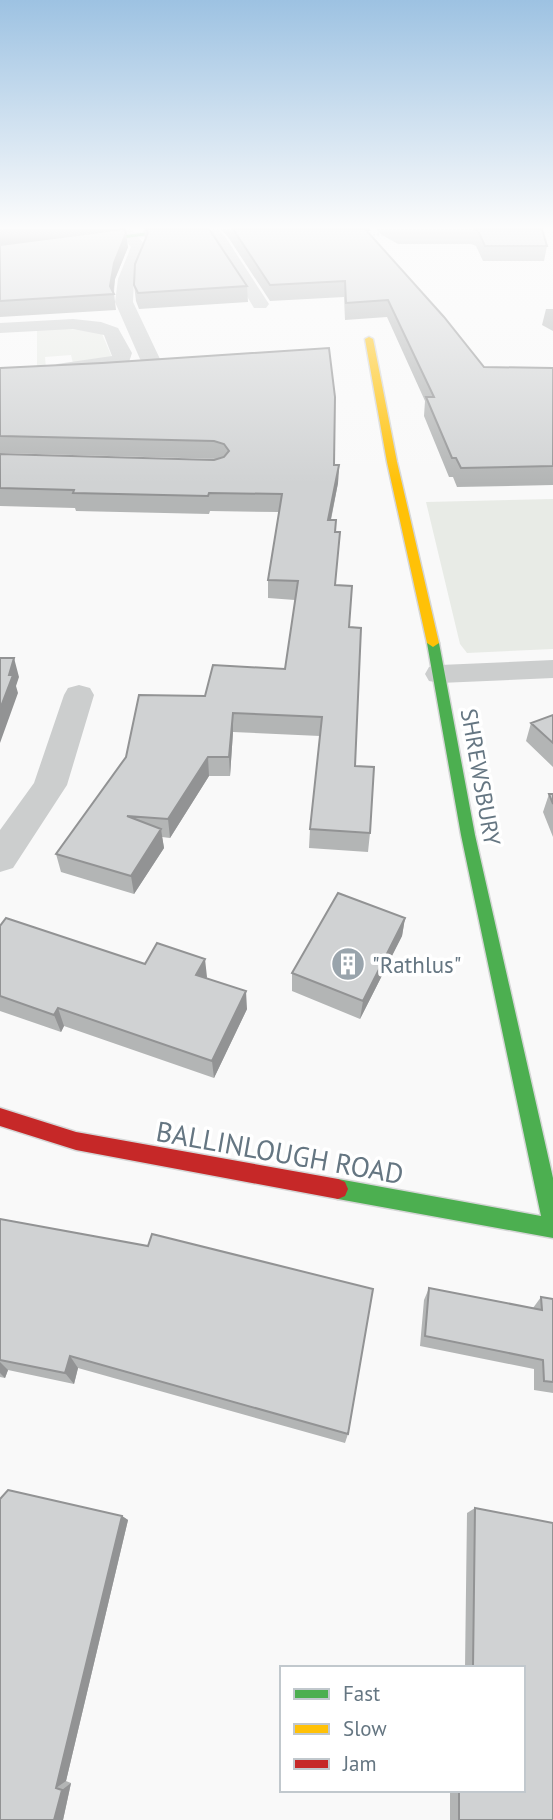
<svg xmlns="http://www.w3.org/2000/svg" width="553" height="1820" font-family="'PT Sans',sans-serif">
	<style>
		.green { fill: #e8ebe6 }
		.lines { fill: none; stroke-linecap: round; stroke-linejoin: round }
		.fast-casing { stroke: #d5d6d6; stroke-width: 3 }
		.slow-casing { stroke: #d5d6d6; stroke-width: 3 }
		.jam-casing { stroke: #d5d6d6; stroke-width: 3 }
		.path { stroke: #cacbcc; stroke-width: 2; stroke-dasharray: 2 2; stroke-linecap: butt }
		.street { fill: #cccece; fill-rule: evenodd }
		.fast { fill: #4caf50; fill-rule: evenodd }
		.slow { fill: #ffc107; fill-rule: evenodd }
		.jam { fill: #c62828; fill-rule: evenodd }
		.wall { fill: #b3b5b5 }
		.shaded-wall { fill: #929394 }
		.building { fill: #d0d2d3; stroke: #929394; stroke-width: 2 }
		.labels { text-anchor: middle; dominant-baseline: central; stroke-width: 7; stroke-linejoin: round; paint-order: stroke }
		.street-label { font-size: 23px; fill: #657682; stroke: #fff }
		.poi-label { font-size: 23px; fill: #657682; stroke: #fff; text-anchor: start }
		.near-street-label { font-size: 28px; fill: #657682; stroke: #fff }
	</style>
	<rect width="100%" height="100%" fill="#f9f9f9"/>
	<path class="green" d="M65 329 92 330 102 334 111 355 110 358 73 363 71 355 45 357 46 368 37 371V330Z
		M553 499V649L467 653 460 644 426 502Z"/>
	<g class="lines">
		<g class="fast-casing">
			<path id="fast" d="M173 229H193L0 255V251Z
				M433 639 439 643 475 835 553 1178V1238L338 1199 331 1196 328 1189 331 1182 338 1179 541 1216 461 835 427 643Z"/>
		</g>
		<g class="slow-casing">
			<path id="slow" d="M369 337 373 339 397 462 439 643 433 647 427 643 387 462 365 339Z"/>
		</g>
		<g class="jam-casing">
			<path id="jam" d="M0 1108 76 1132 338 1179 345 1182 348 1189 345 1196 338 1199 76 1150 0 1126Z"/>
		</g>
		<path class="path" d="M369 235 386 234"/>
		<path class="street" d="M116 229H131L147 247 134 279 133 302 160 359 157 363H143L140 359 115 302 118 279 131 247Z
			M203 229H218L226 238 269 304 266 308H254L215 243Z
			M73 319 101 322 118 328 132 353 129 362 115 369 64 374 57 372 54 368 57 364 112 356 104 335 73 329 0 333V323Z
			M553 660V678L440 683 429 681 425 674 429 667 440 665Z
			M79 685 90 688 94 695 67 785 13 868 0 872V830L34 783 64 695 68 688Z"/>
		<use href="#fast" class="fast"/>
		<use href="#slow" class="slow"/>
		<use href="#jam" class="jam"/>
	</g>
	<path class="wall" d="M0 229 115 230 128 247 115 279 114 293 116 310 0 317Z
		M144 229H209L247 286 248 302 139 309 136 301 134 285 145 239Z
		M221 229H368L369 233 484 367 553 368V485L457 487 453 477H449L424 416 425 401 387 317 345 320 344 297 270 301 228 237Z
		M376 229H542L547 246 544 261H483L476 246 471 244H398L382 235Z
		M546 309H553V331L542 325Z
		M0 368 334 465H339L338 483 331 520 335 532 336 585 349 627 355 766 370 833 368 852 309 848 310 829 320 736 233 732 230 776H209L170 838 162 837 164 848 134 894 61 872 56 854 205 696 285 669 295 600 268 598V580L279 512 210 511 209 514 76 511 75 508 0 506V454L214 460 218 459 0 453Z
		M553 715V767L526 741 531 723Z
		M549 794H553V837L543 812Z
		M405 918 402 936 360 1019 292 991V973Z
		M0 926 145 964 207 977 206 978 247 1009 214 1078 64 1026 61 1032 0 1011Z
		M0 1219 348 1434 345 1443 78 1368 74 1384 8 1370 5 1378 0 1377Z
		M429 1288 533 1308 541 1297 553 1299V1393L534 1390V1369L420 1346 424 1300Z
		M475 1508 553 1523V1820H450V1790H523V1668H465L467 1513Z
		M122 1516 128 1520 66 1781 71 1783 63 1820H0Z"/>
	<path class="shaded-wall" d="M7 229H115L114 231 0 245V230Z
		M126 233 128 247 115 279 113 294 110 286 114 263Z
		M339 465 338 483 327 538 328 520Z
		M14 658 19 677 16 686 18 693 0 743V709L9 675Z
		M233 713V732L230 776 229 757Z
		M208 757 209 776 170 838 168 819Z
		M161 829 164 848 134 894 131 876Z
		M405 918 402 936 360 1019 363 1001Z
		M205 959 207 977 198 993 196 975Z
		M246 991 247 1009 214 1078 212 1061Z
		M58 1008 64 1026 61 1032 54 1015Z
		M70 1356 78 1368 74 1384 65 1373Z
		M0 1362 8 1370 5 1378 0 1373Z
		M122 1516 128 1520 66 1781 56 1788Z
		M71 1783 63 1820H54L62 1790Z"/>
	<path class="building" d="M124 229 126 233 114 263 110 286 114 294 0 301V245Z
		M146 229H209L247 286 138 293 134 285 135 264 148 233Z
		M233 229H368L369 230H366L444 317 484 367 553 368V466L461 468 456 458H452L426 397H434L388 300 346 303 345 281 270 285Z
		M474 229H542L547 246H485L478 231Z
		M329 348 335 397 334 465H339L328 520H336L335 532H340L335 585 352 586 349 627 361 628 355 766 374 767 370 833 310 829 322 717 233 713 229 757H208L168 819 127 816 161 829 131 876 56 854 126 757 139 695 205 696 213 665 285 669 298 581 268 580 282 494 209 493 208 496 73 493 74 490 0 488V454L214 460 224 457 229 451 224 444 214 441 0 436V368L102 363Z
		M0 658H14L9 675H13L0 709Z
		M553 715V743L531 723Z
		M549 794H553V804Z
		M338 893 405 918 363 1001 292 973Z
		M6 918 145 964 157 943 205 959 196 975 246 991 212 1061 58 1008 54 1015 0 996V926Z
		M0 1219 148 1246 152 1234 373 1289 348 1434 70 1356 65 1373 0 1360Z
		M429 1288 542 1310 541 1297 553 1299V1382L544 1381 543 1360 425 1336Z
		M8 1490 122 1516 56 1788 62 1790 54 1820H0V1499Z
		M475 1508 553 1523V1820H459V1790H523V1668H473Z"/>
	<linearGradient id="sky" x2="0" y2="1"><stop stop-color="#9dc2e2"/><stop offset="0.47" stop-color="#fcfcfc"/><stop offset="1" stop-color="#fcfcfc" stop-opacity="0"/></linearGradient>
	<rect width="553" height="484" fill="url(#sky)"/>
	<defs>
		<g id="building-disc" transform="scale(1.75)"><circle r="9.5" fill="#99a4ac" stroke="#fff"/><path d="M-4-6H4V6H1V3H-1V6H-4ZM-2.5-4.3h1.7v1.8h-1.7ZM.8-4.3h1.7v1.8H.8ZM-2.5-1h1.7V.8h-1.7ZM.8-1h1.7V.8H.8Z" fill="#fff"/></g>
	</defs>
	<g fill-rule="evenodd">
		<use href="#building-disc" x="348" y="964"/>
	</g>
	<g class="labels">
		<g class="street-label">
			<text transform="translate(481 777) rotate(80)">SHREWSBURY</text>
		</g>
		<g class="poi-label">
			<text x="372" y="964">"Rathlus"</text>
		</g>
		<g class="near-street-label">
			<text transform="translate(280 1152) rotate(10)">BALLINLOUGH ROAD</text>
		</g>
	</g>
	<rect x="280" y="1666" width="245" height="126" fill="#ffffff" stroke="#c1c8cd" stroke-width="2"/>
	<rect x="294" y="1689" width="35" height="10" fill="#4caf50" stroke="#c1c8cd" stroke-width="2"/>
	<text x="343" y="1701" font-size="21" fill="#657682">Fast</text>
	<rect x="294" y="1724" width="35" height="10" fill="#ffc107" stroke="#c1c8cd" stroke-width="2"/>
	<text x="343" y="1736" font-size="21" fill="#657682">Slow</text>
	<rect x="294" y="1759" width="35" height="10" fill="#c62828" stroke="#c1c8cd" stroke-width="2"/>
	<text x="343" y="1771" font-size="21" fill="#657682">Jam</text>
</svg>
